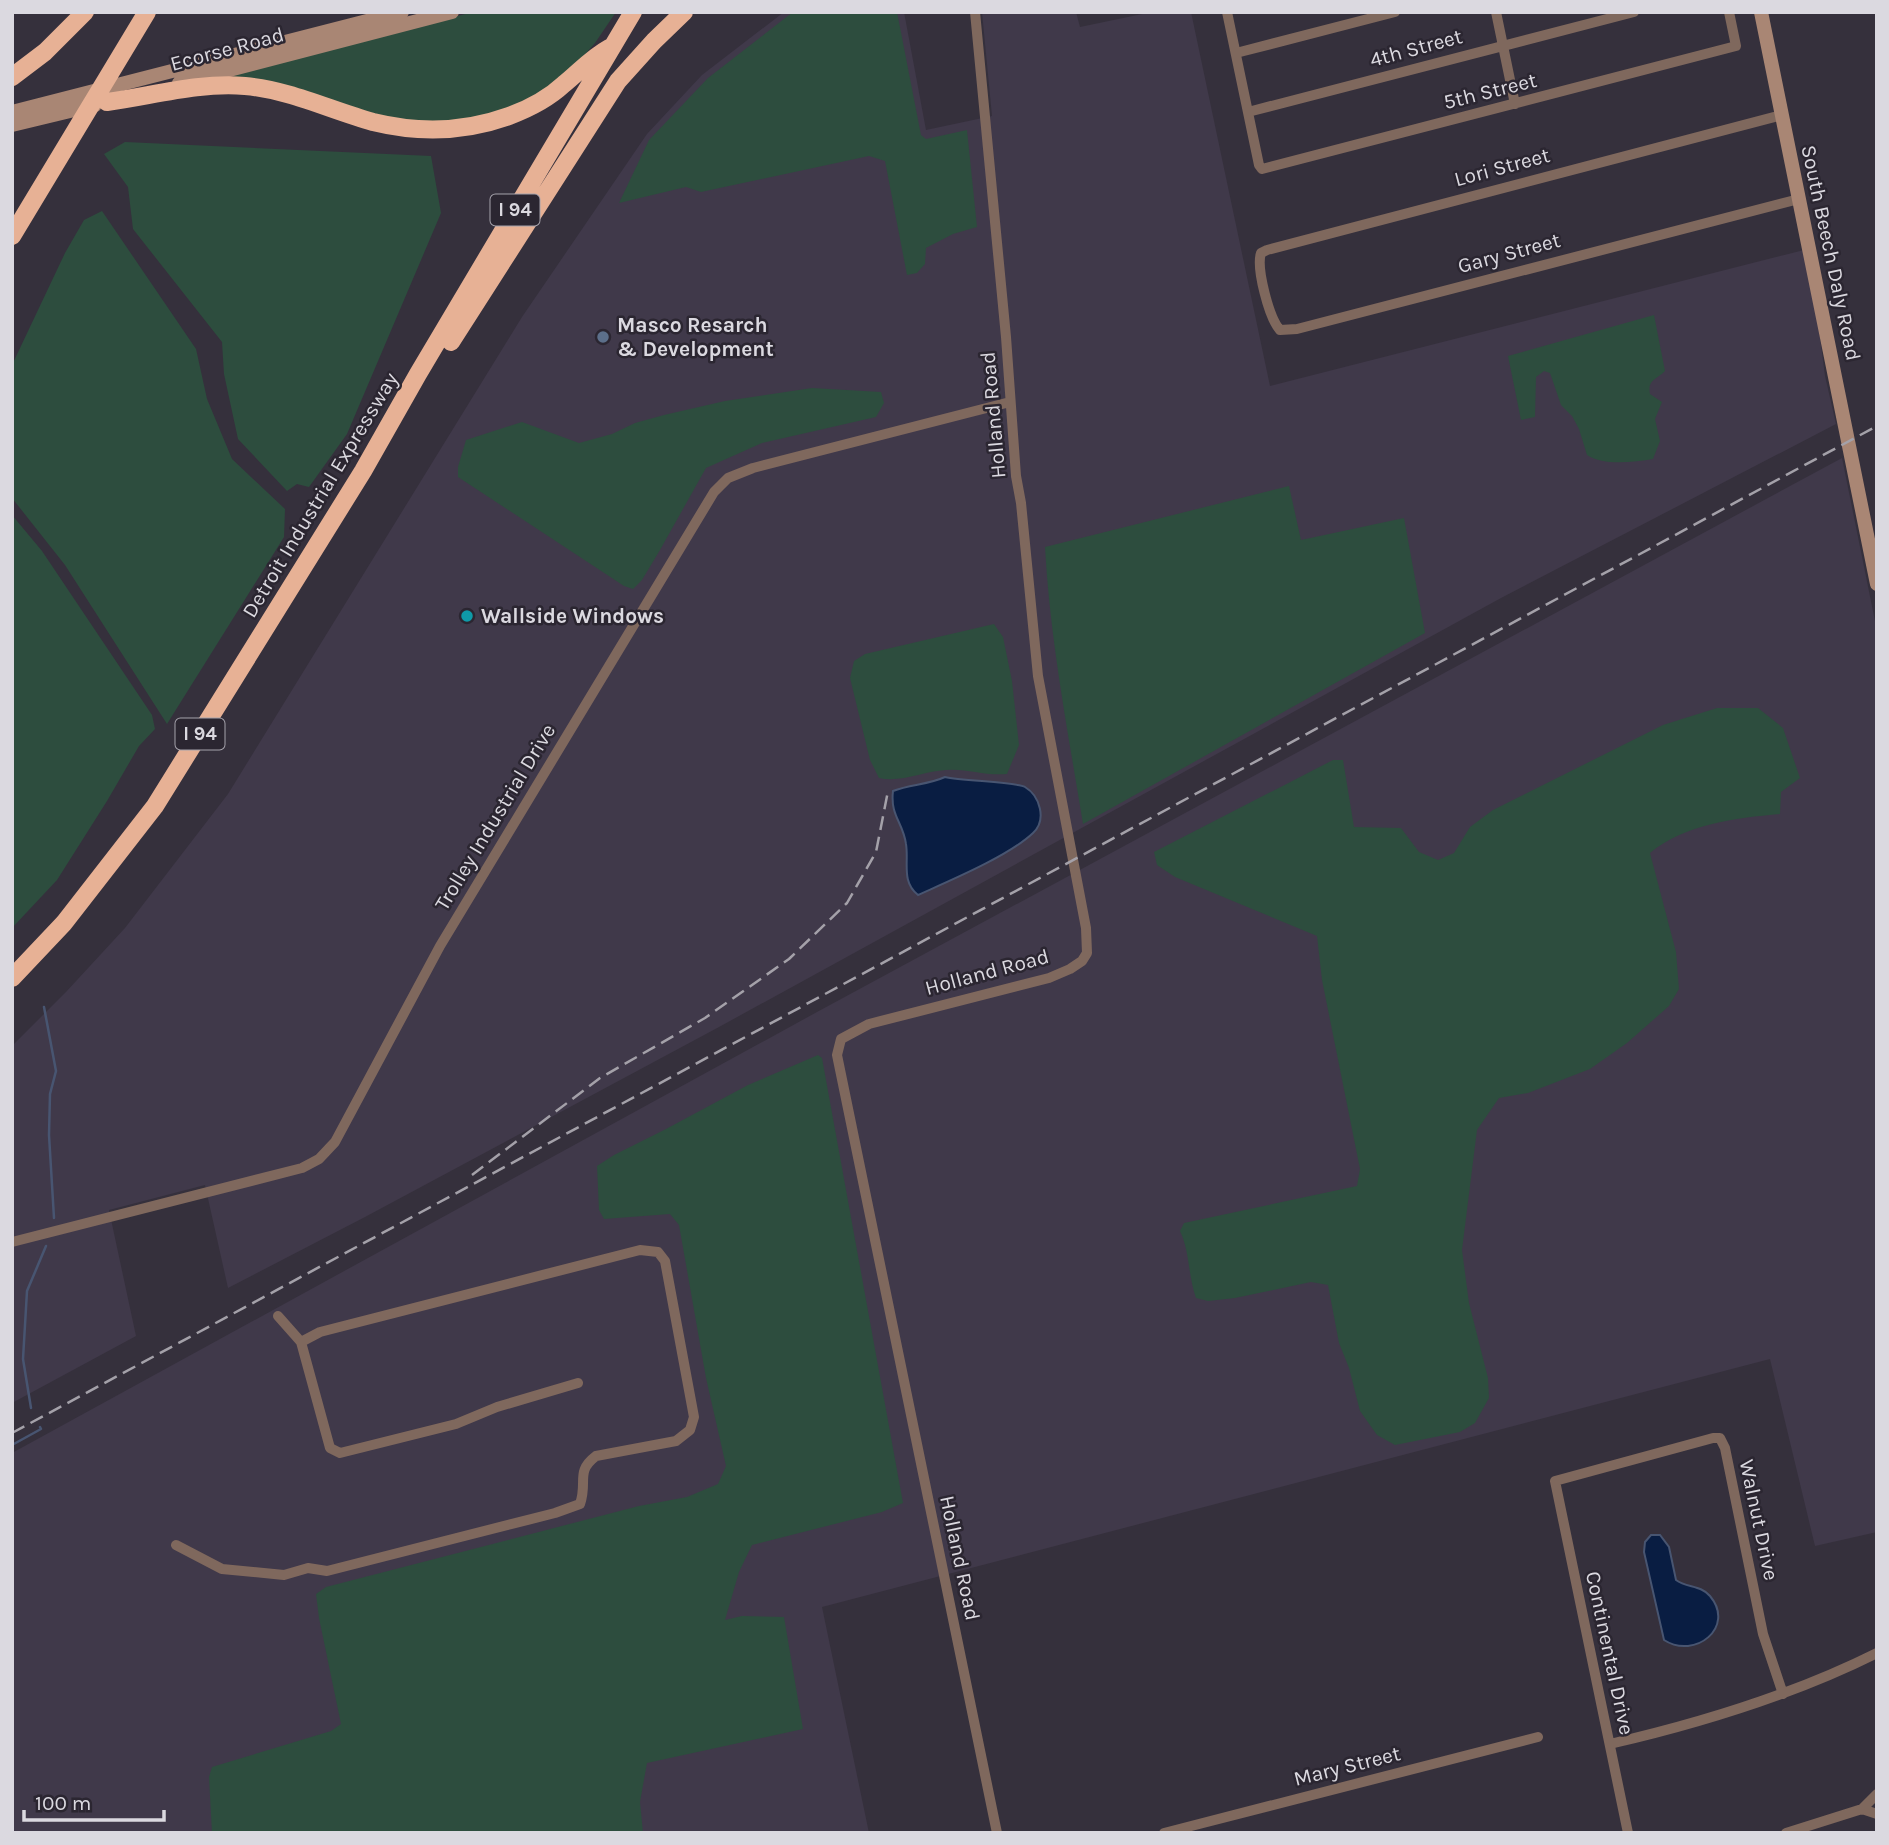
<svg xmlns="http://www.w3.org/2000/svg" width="1889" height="1845" font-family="Karla,sans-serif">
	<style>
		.built { fill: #40394a }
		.green { fill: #2d4d3e }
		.water { fill: #091d42; stroke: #485571; stroke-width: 2 }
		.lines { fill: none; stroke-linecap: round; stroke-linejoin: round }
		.stream { stroke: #485571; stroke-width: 2.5 }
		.street { stroke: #7f685d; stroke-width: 10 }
		.secondary { stroke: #a98674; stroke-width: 14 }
		.highway { stroke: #e7b195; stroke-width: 18 }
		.rail { stroke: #a4a1a9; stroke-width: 2.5; stroke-dasharray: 14 7; stroke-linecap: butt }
		.service-dot { fill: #5c6f8a; stroke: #2b2631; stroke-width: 2.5 }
		.culture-dot { fill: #0f9aa8; stroke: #2b2631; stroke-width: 2.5 }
		.labels { text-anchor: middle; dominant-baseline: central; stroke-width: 5; stroke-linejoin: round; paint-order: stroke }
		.shield { fill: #2b2631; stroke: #a6a3ac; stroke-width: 2 }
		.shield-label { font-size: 19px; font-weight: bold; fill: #dbd9e0 }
		.street-label { font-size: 21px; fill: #dbd9e0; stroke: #2b2631 }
		.poi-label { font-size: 21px; font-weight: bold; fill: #dbd9e0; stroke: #2b2631; text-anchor: start }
	</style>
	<rect width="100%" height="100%" fill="#35303c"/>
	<path class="built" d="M784 12H904L926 130 992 116 982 12H1076L1080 27 1152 12H1191L1270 386 1804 250 1815 299 1825 376 1836 424 1501 598 719 1027 365 1217 228 1288 205 1185 109 1210 136 1336 12 1403V1046L66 992 125 928 228 794 522 317 647 134 702 75Z
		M1842 458 1877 631V1532L1815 1546 1770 1359 822 1607 869 1833H12V1453L817 1012Z"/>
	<path class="green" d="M473 12H616L595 43 580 60 548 88 501 112 449 123 406 122 234 79 233 75Z
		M793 12H897L921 135 926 139 967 130 977 227 953 234 926 248 925 264 917 273 907 275 885 161 869 156 701 192 686 187 619 203 649 140 708 78Z
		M125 142 431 156 441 213 347 434 309 487 297 484 287 491 238 439 224 374 222 342 133 229 128 187 104 154Z
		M102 211 196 349 207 399 232 459 285 509 284 537 167 724 65 565 12 498V365L65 253 84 220Z
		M1654 315 1665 371C1656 380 1647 380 1650 394L1662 402 1655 419 1660 441 1653 459C1633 462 1604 466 1587 455L1579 429 1572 416 1561 405 1550 373 1544 371 1536 377 1535 417 1521 420 1508 356Z
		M812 388 881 392 884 403 876 417 762 443 706 468 660 550 642 580 633 589 624 586 458 477V467L466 440 522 422 579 443 612 434 635 423 664 415 725 401Z
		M1289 486 1301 540 1404 518 1425 633 1083 824C1068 732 1050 640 1045 547Z
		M12 515 42 551 152 715 155 729 139 746 107 801 57 880 12 928Z
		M994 624 1003 637 1012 681 1019 745 1007 774C984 776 966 768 946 770 924 771 901 783 879 778L870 760 850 678 854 661 865 654Z
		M1717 708H1758L1783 728 1800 778 1781 792 1780 814C1735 818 1685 824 1650 853L1676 952 1679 989 1669 1006 1627 1043 1590 1069 1528 1093 1499 1098 1477 1130 1462 1250 1469 1303 1488 1378 1489 1398 1475 1423 1460 1432 1395 1445 1377 1435 1360 1411 1349 1368 1339 1343 1328 1285 1311 1282 1235 1298 1208 1301 1196 1298C1188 1276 1190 1252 1180 1231L1184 1223 1357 1186 1360 1169 1322 980 1317 936 1175 877 1157 865 1154 852 1333 760H1343L1354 827 1401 828 1419 852 1438 860 1454 853 1470 827 1493 810 1663 725Z
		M818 1055 822 1058 903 1503 882 1512 752 1545 739 1572 725 1620 742 1616 784 1617 803 1729 647 1763 640 1802 643 1833H212L209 1777 212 1767 331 1731 341 1724 319 1618 316 1594 326 1587 639 1506 687 1497 718 1484 726 1466 706 1378 679 1225 670 1214 604 1219 599 1210 597 1166 614 1155 666 1129 748 1085Z"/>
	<path class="water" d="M945 777C962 781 1017 782 1025 787 1040 796 1047 820 1033 833 1009 856 949 881 918 895 901 882 909 862 906 844 903 822 890 816 893 791 910 784 928 785 945 777Z
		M1651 1535H1660L1669 1547 1676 1580C1687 1588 1701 1585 1710 1596 1736 1627 1695 1660 1664 1640L1644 1552 1645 1542Z"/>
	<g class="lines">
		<path class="stream" d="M44 1007 56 1071 50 1094 49 1135 54 1218
			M31 1408 23 1359 27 1291 46 1246
			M12 1445 41 1429 40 1427"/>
		<path class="street" d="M975 12 1006 337 1016 476 1021 503 1038 676 1086 928 1087 953 1082 961 1070 969 1049 978 869 1024 841 1039 837 1055 997 1833
			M1227 12 1259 165 1262 169 1736 46 1729 12
			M1496 12 1515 104
			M1236 53 1395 12
			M1248 112 1634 12
			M1782 115 1267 250 1261 253C1256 268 1269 318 1280 330L1297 329 1799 199
			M12 1242 302 1168 319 1159 335 1142 440 946 714 492 728 478 753 468 1010 402
			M301 1342 330 1448 340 1453 456 1424 497 1407 578 1383
			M176 1545 222 1569 284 1575 308 1568 327 1571 555 1513 580 1504C588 1481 575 1472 596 1456L676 1441 690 1430 694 1417 665 1261 658 1252 640 1250 320 1332 301 1342 278 1316
			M1610 1744C1701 1723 1793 1695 1877 1653
			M1862 1809 1877 1814
			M1164 1833 1538 1737
			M1628 1833 1555 1481 1713 1438H1720L1725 1448 1763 1634 1783 1694
			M1786 1833 1862 1809 1877 1794"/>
		<path class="secondary" d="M1761 12 1877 584
			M179 83 452 12
			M12 112 402 12
			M12 125 95 105"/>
		<path class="highway" d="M12 77 45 52 85 12
			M107 102C152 96 199 82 245 86 290 90 330 110 373 122 418 133 465 132 509 116 528 109 549 98 564 84 580 71 591 58 609 48
			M12 236 147 12
			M451 342 618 81 654 41 684 12
			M12 978 64 923 155 806 363 471 418 374 633 12"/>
		<path class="rail" d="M472 1175 600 1078 705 1018 789 959 847 903 876 852 888 791
			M12 1433 1877 426"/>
	</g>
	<circle class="service-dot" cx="603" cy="337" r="7"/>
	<circle class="culture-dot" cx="467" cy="616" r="7"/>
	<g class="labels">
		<g class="shield">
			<rect x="490.5" y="194.5" width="49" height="31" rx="5"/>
			<rect x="175.5" y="718.5" width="49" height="31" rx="5"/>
		</g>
		<g class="shield-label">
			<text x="515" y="210">I 94</text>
			<text x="200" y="734">I 94</text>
		</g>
		<g class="street-label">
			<text transform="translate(1416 48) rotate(-15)">4th Street</text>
			<text transform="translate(227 49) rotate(-15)">Ecorse Road</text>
			<text transform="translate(1490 91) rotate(-14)">5th Street</text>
			<text transform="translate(1502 167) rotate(-15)">Lori Street</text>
			<text transform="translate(1509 253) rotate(-15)">Gary Street</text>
			<text transform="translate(1831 253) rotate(78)">South Beech Daly Road</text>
			<text transform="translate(993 415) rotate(-95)">Holland Road</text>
			<text transform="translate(320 495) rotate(-59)">Detroit Industrial Expressway</text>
			<text transform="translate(495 817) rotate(-59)">Trolley Industrial Drive</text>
			<text transform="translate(987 972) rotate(-15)">Holland Road</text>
			<text transform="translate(1759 1520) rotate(78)">Walnut Drive</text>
			<text transform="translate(960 1558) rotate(78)">Holland Road</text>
			<text transform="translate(1610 1653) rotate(78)">Continental Drive</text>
			<text transform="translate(1347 1766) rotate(-14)">Mary Street</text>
		</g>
		<g class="poi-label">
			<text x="617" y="325">Masco Resarch<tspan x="617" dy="24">&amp; Development</tspan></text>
			<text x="481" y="616">Wallside Windows</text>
		</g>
	</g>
	<rect width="1889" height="1845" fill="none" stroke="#dbd9e0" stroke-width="28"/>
	<path d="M24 1810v10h140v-10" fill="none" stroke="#dbd9e0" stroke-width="3.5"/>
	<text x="35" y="1810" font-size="21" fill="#dbd9e0" stroke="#2b2631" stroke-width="5" paint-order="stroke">100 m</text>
</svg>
